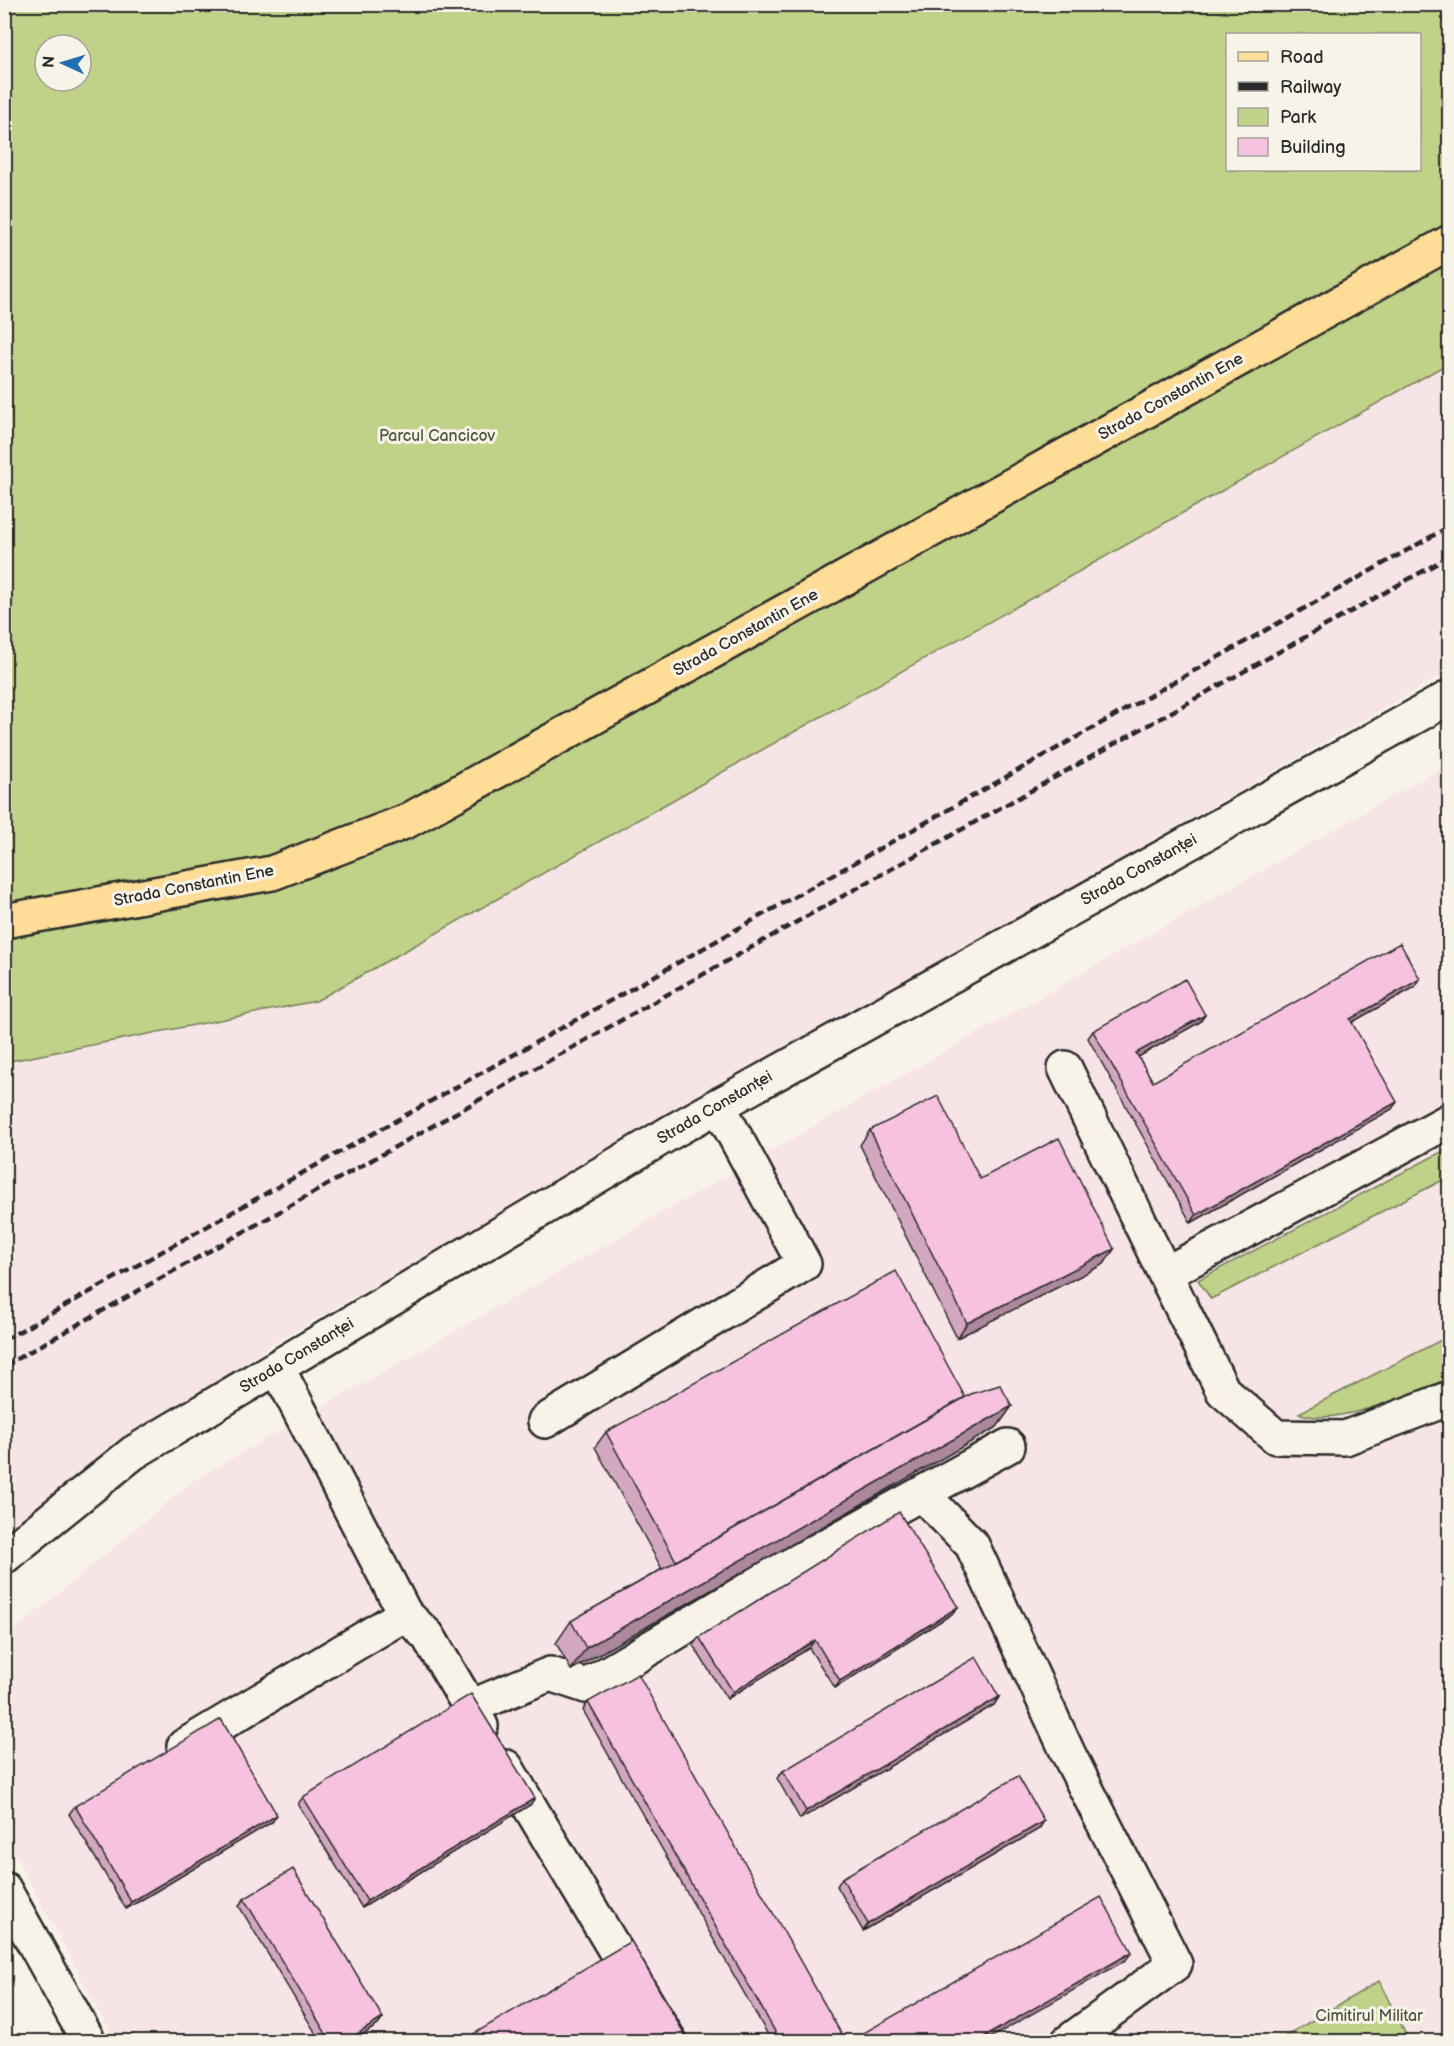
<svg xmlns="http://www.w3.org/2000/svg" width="1454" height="2046" font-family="'Balsamiq Sans',sans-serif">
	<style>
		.built { fill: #f7e4e6 }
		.green { fill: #bfd288; stroke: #757e5a; stroke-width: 1.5; fill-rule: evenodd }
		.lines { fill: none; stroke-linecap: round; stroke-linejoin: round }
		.minor-casing { stroke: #2b2b2b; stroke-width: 38 }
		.major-casing { stroke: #2b2b2b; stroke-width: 38 }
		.minor { stroke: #f7f3e8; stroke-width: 33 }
		.major { stroke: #fedd96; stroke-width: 33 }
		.rail { stroke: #2b2b2b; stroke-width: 4.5; stroke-dasharray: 9 4.5; stroke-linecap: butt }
		.wall { fill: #d4a7c1; stroke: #2b2b2b; stroke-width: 1.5 }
		.shaded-wall { fill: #ac889d; stroke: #2b2b2b; stroke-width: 1.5 }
		.building { fill: #f6c2e0; stroke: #2b2b2b; stroke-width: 1.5 }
		.labels { text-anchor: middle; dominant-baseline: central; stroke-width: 6; stroke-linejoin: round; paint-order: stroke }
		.street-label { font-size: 16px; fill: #2b2b2b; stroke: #f7f3e8 }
		.park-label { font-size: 16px; fill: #505542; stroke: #f7f3e8 }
	</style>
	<rect width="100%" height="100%" fill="#f7f3e8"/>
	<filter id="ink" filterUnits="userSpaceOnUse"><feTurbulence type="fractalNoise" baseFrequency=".0167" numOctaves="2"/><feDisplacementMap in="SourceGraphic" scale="12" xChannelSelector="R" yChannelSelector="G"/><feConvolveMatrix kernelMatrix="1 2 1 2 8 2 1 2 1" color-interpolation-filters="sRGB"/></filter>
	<g filter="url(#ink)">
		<path class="built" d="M1449 363V671L276 1342 124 1444 5 1540V1062L316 1001Z
			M1449 764V2041H1409L1379 1981 1277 2042 115 2041 5 1836 4 1639 194 1480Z"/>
		<path class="green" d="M5 5H1449V363L316 1001 5 1062ZM1228 34H1420V170H1228ZM45 45H81V81H45Z
			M1449 1148V1177L1211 1299 1198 1280Z
			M1449 1336V1378C1415 1392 1334 1429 1299 1413Z
			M1379 1981 1409 2041H1277Z"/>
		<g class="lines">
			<g class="minor-casing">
				<path id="minor" d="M1065 1068 1165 1274 1450 1120
					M1165 1274 1223 1391 1276 1437 1345 1438 1450 1398
					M545 1421 804 1264 718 1105
					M922 1494 972 1545 1068 1753 1175 1964 1068 2042
					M4 1557 133 1453 673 1131 1450 697
					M405 1614 428 1636 481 1726
					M470 1707 550 1674 586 1686 773 1575 1008 1446
					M184 1746 405 1614 277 1367
					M506 1767 670 2042
					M4 1889 89 2042"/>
			</g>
			<g class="major-casing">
				<path id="major" d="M4 921 272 873 407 821 1450 242"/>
			</g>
			<use href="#minor" class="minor"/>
			<use href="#major" class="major"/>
			<path class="rail" d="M4 1340 649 979 1450 526
				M4 1366 1450 556"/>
		</g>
		<path class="wall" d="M1415 987 1352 1022 1392 1109 1191 1223 1088 1038 1093 1031 1205 1015 1200 1022 1138 1057 1153 1082Z
			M870 1130 1114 1249 1104 1264 957 1338 860 1145Z
			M965 1397 1012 1406 997 1427 571 1670 556 1643 571 1621 662 1569 595 1447 606 1432Z
			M958 1607 952 1614 835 1688 809 1648 727 1699 693 1645 699 1637Z
			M999 1697 994 1705 800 1819 777 1778 783 1771Z
			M588 1702 846 2042H772L583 1710Z
			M303 1797 530 1805 362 1908 298 1804Z
			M75 1806 272 1822 126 1909 69 1814Z
			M1044 1821 1039 1829 863 1931 837 1886 842 1878Z
			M244 1899 383 2018 378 2025 351 2042H321L239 1906Z"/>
		<path class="shaded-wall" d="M1420 979 1415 987 1345 1026 1350 1019Z
			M1205 1015 1200 1022 1131 1061 1136 1053Z
			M1397 1102 1392 1109 1191 1223 1196 1215Z
			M1114 1249 1104 1264 957 1338 967 1323Z
			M1012 1406 997 1427 571 1670 586 1648Z
			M958 1607 952 1614 835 1688 840 1681Z
			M815 1640 809 1648 727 1699 733 1692Z
			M999 1697 994 1705 800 1819 806 1811Z
			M535 1798 530 1805 362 1908 367 1901Z
			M277 1815 272 1822 126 1909 131 1902Z
			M1044 1821 1039 1829 863 1931 868 1924Z
			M1132 1952 1126 1960 983 2042H975Z
			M383 2018 378 2025 351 2042H344Z"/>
		<path class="building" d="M1400 943 1420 979 1350 1019 1397 1102 1196 1215 1093 1031 1185 979 1205 1015 1136 1053 1153 1082Z
			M938 1096 980 1179 1059 1138 1114 1249 967 1323 870 1130Z
			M896 1271 965 1397 676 1561 606 1432Z
			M1000 1385 1012 1406 586 1648 571 1621 971 1394Z
			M899 1512 958 1607 840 1681 815 1640 733 1692 699 1637Z
			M976 1657 999 1697 806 1811 783 1771Z
			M638 1674 846 2042H781L588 1702Z
			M471 1694 535 1798 367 1901 303 1797Z
			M221 1719 277 1815 131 1902 75 1806Z
			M1018 1776 1044 1821 868 1924 842 1878Z
			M293 1869 383 2018 344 2042H331L244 1899Z
			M1101 1897 1132 1952 975 2042H848Z
			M631 1941 689 2042H460Z"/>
	</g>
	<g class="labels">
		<g class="street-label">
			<text transform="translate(1171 397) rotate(-29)">Strada Constantin Ene</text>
			<text transform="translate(746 633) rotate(-29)">Strada Constantin Ene</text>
			<text transform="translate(1139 870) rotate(-29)">Strada Constanței</text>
			<text transform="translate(194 886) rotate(-11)">Strada Constantin Ene</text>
			<text transform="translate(715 1108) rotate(-30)">Strada Constanței</text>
			<text transform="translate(297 1356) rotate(-31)">Strada Constanței</text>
		</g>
		<g class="park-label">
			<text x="437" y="436">Parcul Cancicov</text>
			<text x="1369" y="2016">Cimitirul Militar</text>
		</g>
	</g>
	<rect width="1454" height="2046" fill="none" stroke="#f7f3e8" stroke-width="24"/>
	<rect x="12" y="12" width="1430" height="2022" fill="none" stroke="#2b2b2b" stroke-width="2" filter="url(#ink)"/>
	<rect x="1226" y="33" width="195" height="138" fill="#f7f3e8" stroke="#a5a39c" stroke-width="1.5"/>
	<rect x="1238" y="52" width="30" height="9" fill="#fedd96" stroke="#a5a39c" stroke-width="1.5"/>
	<text x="1280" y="63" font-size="18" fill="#2b2b2b">Road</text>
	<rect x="1238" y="82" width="30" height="9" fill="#2b2b2b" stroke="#a5a39c" stroke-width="1.5"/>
	<text x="1280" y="93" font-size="18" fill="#2b2b2b">Railway</text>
	<rect x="1238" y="108" width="30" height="18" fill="#bfd288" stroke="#a5a39c" stroke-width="1.5"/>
	<text x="1280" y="123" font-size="18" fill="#2b2b2b">Park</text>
	<rect x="1238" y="138" width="30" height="18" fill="#f6c2e0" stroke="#a5a39c" stroke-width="1.5"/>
	<text x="1280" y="153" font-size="18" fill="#2b2b2b">Building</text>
	<g transform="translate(63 63) rotate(274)"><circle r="28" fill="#f7f3e8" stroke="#a5a39c" stroke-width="1.5"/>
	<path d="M0-4.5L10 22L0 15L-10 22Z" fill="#1f6fb2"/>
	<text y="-9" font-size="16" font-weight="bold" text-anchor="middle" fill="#2b2b2b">N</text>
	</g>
</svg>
